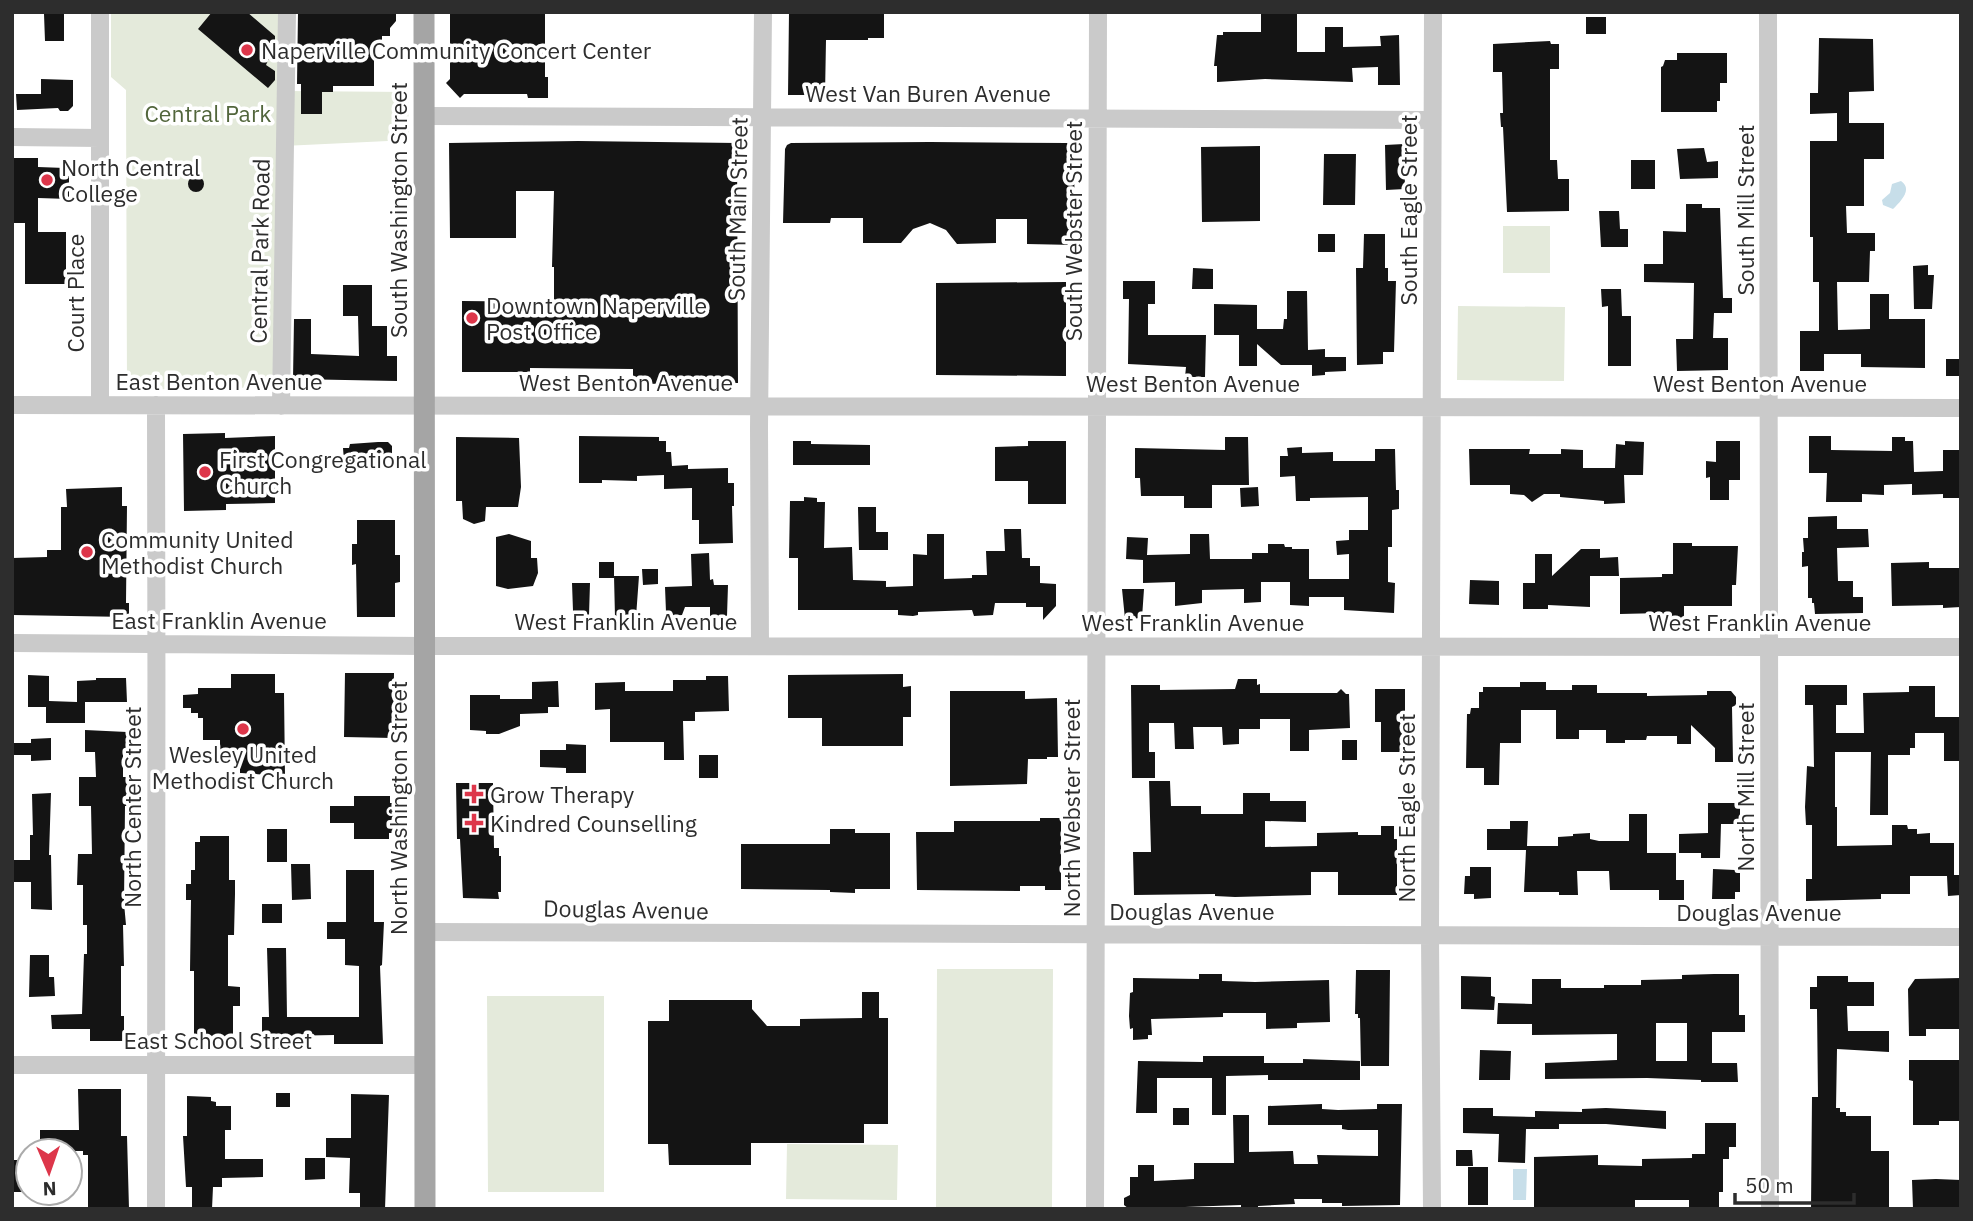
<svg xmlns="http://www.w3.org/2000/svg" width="1973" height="1221" font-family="'IBM Plex Sans',sans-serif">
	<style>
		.green { fill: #e4eadb }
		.water { fill: #c7dee9 }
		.building { fill: #141414; fill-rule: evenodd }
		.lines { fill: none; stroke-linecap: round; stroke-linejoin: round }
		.minor { stroke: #cacaca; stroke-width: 18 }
		.major { stroke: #a5a5a5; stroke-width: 21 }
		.poi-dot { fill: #dd364a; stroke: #fff; stroke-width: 2.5 }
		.labels { text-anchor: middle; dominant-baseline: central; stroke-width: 7; stroke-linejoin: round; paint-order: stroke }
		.poi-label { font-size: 23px; fill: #2d2d2d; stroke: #fff; text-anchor: start }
		.street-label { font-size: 23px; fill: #2d2d2d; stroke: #fff }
		.park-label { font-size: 23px; fill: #52663c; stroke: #fff }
	</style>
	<rect width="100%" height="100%" fill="#fff"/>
	<path class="green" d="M111 12H287V91L408 92 409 140 283 146 280 387 127 390 126 90 111 77Z
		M1503 226H1550V273H1503Z
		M1458 306 1565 307 1564 381 1457 380Z
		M937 969H1053L1052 1207H936Z
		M487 996H604V1192H488Z
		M787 1144 898 1145 897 1200 786 1199Z"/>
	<path class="water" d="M1901 181C1913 189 1901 201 1893 209L1883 205 1882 200 1890 193 1892 184Z
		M1513 1169H1527L1526 1200H1513Z"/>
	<path class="building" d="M212 12H247L275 36V45L266 65 275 71V80L268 88 198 29Z
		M298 12H396V21L390 28V36H382V44H374V86H333V92H322V114H301V84H297Z
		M450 12H545V77H548V98H528L527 94H464L460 98 446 83 450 79Z
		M789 12H884V38H868V40H826L825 95H788Z
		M1261 12H1297V52H1325V27H1343V47L1381 46 1380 36 1399 35 1400 85H1378V67L1352 68 1353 82 1265 79 1217 82V66H1214L1217 35H1223V32H1261Z
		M44 14H64V41H45Z
		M1586 17H1606V34H1586Z
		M1819 38 1873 39 1874 91 1849 92V123H1884V159H1864V206H1846L1847 233H1875V251H1870L1869 282H1837L1838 330 1870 329V294H1889V319H1925V368L1861 367V354H1824V371H1800V331H1819V282H1813V237H1810V141H1837V113L1810 114V93H1818Z
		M1550 41 1551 44H1559V69H1550V160H1557L1558 179H1569V211L1507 212 1503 127H1501L1500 113H1503L1502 72H1493V44Z
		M1677 53H1727V83H1720V101H1717V112H1661V67L1663 66 1665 60H1677Z
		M41 79 73 80V106L68 111H60L58 108 17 110 16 94H41Z
		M578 141 737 143 738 383 633 384V369L530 368V372H462V301L554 302V267H552L554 191H516V238H450L449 143Z
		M930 142 1067 143 1074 150 1075 245 1027 244V219H996V243L957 244 946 230 930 223 913 229 901 243H863V218H831L830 223H783L785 149 787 145 791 143Z
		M1404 144 1405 189 1386 190 1385 145Z
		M1260 146V221L1202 222 1201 147Z
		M1704 148 1707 162 1718 161V178L1680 179 1677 149Z
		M1324 154H1356L1355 205H1323Z
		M12 158H38V167L65 168V173H69V199L38 198V232H66V284H25V223H12Z
		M1631 160H1655V189H1631Z
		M188 184a8 8 0 1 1 16 0a8 8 0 1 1-16 0Z
		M1686 204H1702V208H1720L1723 298H1732V313H1714L1713 338H1728V370L1677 371 1676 339H1693L1694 283 1644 282V264H1663V231L1686 232Z
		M1599 211H1619L1620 229H1628V247H1601Z
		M1318 234H1335V252H1318Z
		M1364 234H1385V268H1388V281H1396L1394 352H1383V364L1357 365 1356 268H1363Z
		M1928 265V275H1934L1932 309H1914L1913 266Z
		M1193 268 1213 269V289H1192Z
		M1123 281H1155V304H1148V335H1206L1205 377H1185L1186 367 1128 364 1129 299H1123Z
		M1066 282V376L936 375V283Z
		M343 285H372V326H387V356H397V381L293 379 294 319H311V354L359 356 358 316H343Z
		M1601 289H1621L1622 316H1631V366H1608V306L1602 307Z
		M1287 291H1307L1308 350 1325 349V357H1346V371L1325 372V375L1312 376V365H1281L1257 344V366H1239V335H1214V304L1257 305V329H1283L1284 319H1287Z
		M1946 359H1961V376H1946Z
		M225 433V438L275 436V503L226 504V510L184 511 183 434Z
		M579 436 659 437V441H666V452H671L672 466 688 465V469L728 468V483H734V506H732L733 543 699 544V520H692V488L664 489V475L637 476V481L602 480V483H579Z
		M1809 436H1831V450L1892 451V437H1905V441H1913L1914 472 1943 471V450H1961V498H1943V494L1912 495V484L1884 485V495L1862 494V502H1826L1827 473H1809Z
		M456 437 519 438 521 487 518 507H486L485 521 474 524 463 519 462 501H456Z
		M1225 437H1248L1249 485H1212V508H1184V496H1141L1140 478H1135V448L1225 450Z
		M793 441H811V444L870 445V465H793Z
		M1028 441H1066V504H1028V481H995V447L1028 446Z
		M1625 441 1644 442 1643 475H1624L1625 503 1604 504V501L1560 497V494H1544L1532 502 1524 495 1510 494V485H1470L1469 449H1530L1529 454H1561V449L1583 450V468H1615L1616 444 1625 445Z
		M1716 441H1740V480H1729V500H1710V477L1706 478V461L1716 462Z
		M378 442H388L392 446V466H350V461H344L343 448H349L350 444Z
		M1302 447V453L1333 452V461H1375V449H1395L1396 490H1399V509L1392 510V547H1388V582L1395 583 1394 613 1344 610V597H1309V606L1290 605V582H1261V602L1244 603V589L1202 590V603L1175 606V582L1143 583V560L1126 559 1127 537 1148 538 1147 555 1190 554V534H1209L1210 559H1252V553H1268V544H1284L1285 547H1292V549H1309V579H1349V554L1337 555 1336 541 1349 540V530H1368V497L1310 498V501H1296L1295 476 1280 477V456H1288L1287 448Z
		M122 487V506H127L126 603H129V617L13 615 12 558 47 557V550H61V507H67L66 489Z
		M1258 487 1259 506 1241 507 1240 488Z
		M804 497 817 498V502H825L824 548 852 547 853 580 886 581V587L913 586V554L927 555V534H944V579L972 578V575H987L986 551H1005L1004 529H1021L1022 558H1030V566H1040V583L1056 584V606L1043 620V607H1026V603H995L993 615 974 616 972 610 918 612V615L913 616 898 615V610H798V558H789L790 501H804Z
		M858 507H876V532H888V550H859Z
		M1837 516V529H1868L1869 547 1837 548 1838 581H1853V597H1863V613L1815 614 1814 603H1812V598H1808V566L1802 567V552H1804L1803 538H1808V517Z
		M357 520H395V555H400V582L395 583V617H357L356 564 352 565V544H357Z
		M509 534 531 541V558H537L538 573 533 586 508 589 496 586V537Z
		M1673 543H1692V546H1738L1736 585H1732V606H1684V619H1662V613L1620 614V578L1662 577V574H1673Z
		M1581 549H1600V558L1618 557 1619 576H1590V607L1548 605V609H1523V583H1535V554H1552V576Z
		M709 553 710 580 713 579 714 585H728L727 616 710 617V607H685L682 615 668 616V612H666L665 587 692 586 691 554Z
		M599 562H614V578H599Z
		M1929 562V568H1961V607L1943 608V605L1892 606 1891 563Z
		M642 569H658V584L643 585Z
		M614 576H639L636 617H615Z
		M1470 580 1499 581V605L1469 604Z
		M572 583H590L589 615 575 616V611H573Z
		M1122 589H1144L1142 618 1125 619Z
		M345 673H394L393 738 344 737Z
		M231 674H275V693H284L285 776 240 773V753H220V740H203V718H198V713H191V708H183V695L198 694V688H231Z
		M903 674V687L911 686V717H903V746H822V718H788V675Z
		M28 675 49 676V701L77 702V681L96 680V678H126L127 702H85V723H46V707H28Z
		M706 676H728L729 711 695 712V721H683L684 760H664V742H610V709L595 710V683L625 682V691H673V680H706Z
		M1238 679H1257V685L1260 684V693H1337L1341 689 1346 694H1349L1350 728 1309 730V751H1290V719H1260V729H1239V744L1223 745 1222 727H1193L1194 749H1175L1174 723H1149V752H1155V778H1132L1131 685H1160V690L1235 689Z
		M558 681 559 707H548V713L520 714V726L499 734H486V731L470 730V695H500V699H532V682Z
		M1520 682H1546V690H1572V685H1597V693H1647V696L1707 695V691H1731L1736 697V705L1732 707 1733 762H1715V748L1691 725V744H1677V736H1647L1646 740H1625V743H1606V730H1579V739H1556V710H1521V743H1500L1499 785H1484V768H1466L1467 714H1470L1471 708H1479V692H1483V687H1520Z
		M1805 685H1847V705H1836V733H1864L1863 693 1909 692V686H1935V717H1961V761H1944V733H1915V748H1910V755H1888V815H1870L1871 752H1835V807H1837V846L1892 845V825H1907L1908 829H1917V834L1930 833V843H1954V875H1961V895L1948 896 1947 876H1910V894H1881V899L1806 901V879H1812V825H1806L1805 807 1807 766 1814 767 1813 705H1805Z
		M1375 689H1405V743H1401V752H1381V722H1375Z
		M950 691H1025V699L1057 698 1058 757H1047V759H1028L1027 784 950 786Z
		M85 730 127 732 128 752H123V777H130V806H125L124 903 126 925H123L124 966H121V1016H124V1041H90V1029H52L51 1015 82 1014 84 954H87V925H83V885H77L78 854H92L91 806H79V777H96L95 752H85Z
		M51 738V760L31 761V755H12V743H31V739Z
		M1342 740H1357V760H1342Z
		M566 744 586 745V773H566V768L540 767V750H566Z
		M699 755H718V778H699Z
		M1149 781H1170L1171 806H1201V814H1243V793H1270V801H1306V822L1265 821V847L1317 846V833L1358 832V835H1381V826H1394V839H1397V895H1338V872H1311V895L1235 897 1215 896V894L1134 895 1133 852H1151Z
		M456 783H493L494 848H499V856H501V892H498L499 899 463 898 460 839H457Z
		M51 793 49 855H51L52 910 31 909V882H12V860H30V835H33L32 794Z
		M354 796H390V803H395L396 833H389V839H354V823H330V806H354Z
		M1708 803H1740V824H1721L1720 858H1701V853H1679V834L1708 833Z
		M1629 814H1647V853H1676V880H1684V900H1659V890H1610L1609 871H1577L1578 895H1559V892H1524L1526 850H1487V829H1510V821H1528L1527 846H1558V837L1573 836V834L1590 833V839L1599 841H1629Z
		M1040 818H1061V890H1045V886H1020V891L917 890 916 832H954V821H1040Z
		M267 829H287V862H267Z
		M830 829H855V833H890V889H855V893L830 892V890L741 889V844H830Z
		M200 836H229V880H235V894L234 935H228V986L240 987V1006H233V1042L194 1043V971H190L191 900H186V884H191V870H195V842H200Z
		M291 864H310L311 899 292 900Z
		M1470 867H1491V898L1474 899V894H1464L1465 876H1470Z
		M1713 869 1735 870V872L1740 873V892H1735V899H1712Z
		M346 870H374V922H384L382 965 380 966 383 1044H334V1035L283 1036V1049H255V1032H262V1017H269L267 948H286L287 1017H359V966L345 965V939H327V922H346Z
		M262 904H282V923H262Z
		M30 955H49V977H54L55 996 29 997Z
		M1356 970H1390L1389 1066H1361L1360 1018H1358V1014H1355Z
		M1199 974H1222V981L1255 982 1329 980 1330 1022 1297 1023V1028L1266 1029V1013H1223V1017L1151 1019 1152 1035H1148V1039L1133 1040V1028L1130 1029 1129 1016 1130 993 1133 992V978L1199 979Z
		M1714 974H1739V1015H1745V1032H1712V1063H1737L1738 1082H1701V1080L1647 1078 1545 1079V1063L1617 1060V1034L1532 1035V1024H1497L1498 1003 1532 1004V979H1561V988H1604V985H1641V980L1682 979V975ZM1656 1023H1687V1061H1656Z
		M1461 976 1491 977V996L1495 997 1494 1010 1461 1009Z
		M1817 976H1848V982H1874V1006H1847L1848 1031H1889V1052L1837 1049 1836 1108H1840V1112H1846V1116H1871V1151H1889V1209H1811L1812 1097H1818L1817 1009H1810V987H1817Z
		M1961 978V1029H1926V1036H1909L1908 989 1915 979Z
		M862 992H879V1018H888V1124H864V1143H751V1165H669L668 1144H648V1021H669V1000H752V1009L767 1026H800V1019L862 1018Z
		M1480 1050 1511 1051 1510 1080H1479Z
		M1203 1056H1264V1063H1303V1059L1360 1061V1080H1268V1075L1226 1076V1115H1212V1078H1157V1113H1136L1138 1061 1203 1062Z
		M1909 1060H1961V1121H1939V1125H1913V1081L1909 1080Z
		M78 1089H121V1136H127L129 1209H88V1155H83V1151H40V1130H79Z
		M276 1093H290V1107H276Z
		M351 1094 389 1095 385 1209H360V1193H349L350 1158 326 1157V1138H351Z
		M187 1096 211 1097V1101L216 1102V1106H231V1130H225V1159H263V1177L222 1178V1187H213L212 1209H192V1187H186L183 1136H187Z
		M1322 1104V1109L1338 1110 1377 1109V1104H1402L1400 1205 1342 1206V1203H1322V1199H1294L1295 1204 1258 1206V1209H1241V1205L1129 1209 1124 1205V1198L1130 1195V1177H1138V1165H1154V1181L1194 1179V1163H1234L1233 1115H1249V1152L1293 1151 1294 1164H1318L1317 1155 1378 1156V1130H1348L1342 1129V1125H1268V1106Z
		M1173 1108H1189V1125H1173Z
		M1463 1108H1493V1116L1535 1117V1111L1582 1112V1109L1606 1108 1666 1111V1129L1606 1124H1559V1129H1526L1525 1163 1498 1162 1499 1134 1463 1133Z
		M1705 1123H1736V1147H1729V1159H1723V1192H1719V1208L1689 1209V1200H1635V1207H1534V1157L1598 1155V1165L1642 1166V1159L1692 1158V1154H1705Z
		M1456 1150H1472L1473 1166H1456Z
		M305 1158H325V1179L305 1180Z
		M12 1160H28V1192H12Z
		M1468 1167H1488V1205H1468Z
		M1936 1179 1961 1180V1209H1913L1912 1180Z"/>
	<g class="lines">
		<path class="minor" d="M1768 12 1770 1209
			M423 116 1432 120
			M12 137 100 138
			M12 405 1961 408
			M100 405V12
			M156 405C157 673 156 941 156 1209
			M281 406 287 12
			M12 643 425 646 1961 647
			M760 646 759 428 763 12
			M424 932 1961 937
			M12 1065H424
			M1095 1209 1098 12
			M1432 1209 1430 936 1433 12"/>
		<path class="major" d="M424 12 425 1209"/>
	</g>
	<g class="poi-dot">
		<circle cx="247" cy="50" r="7"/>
		<circle cx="47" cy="180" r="7"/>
		<circle cx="472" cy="318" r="7"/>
		<circle cx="205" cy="472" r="7"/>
		<circle cx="87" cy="552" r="7"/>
		<circle cx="243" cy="729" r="7"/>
		<path d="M470.5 783.5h7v7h7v7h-7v7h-7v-7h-7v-7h7z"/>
		<path d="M470.5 812.5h7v7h7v7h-7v7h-7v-7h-7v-7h7z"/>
	</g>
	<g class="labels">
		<g class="poi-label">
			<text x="261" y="50">Naperville Community Concert Center</text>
			<text x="61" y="167">North Central<tspan x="61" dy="26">College</tspan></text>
			<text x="486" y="305">Downtown Naperville<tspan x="486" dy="26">Post Office</tspan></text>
			<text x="219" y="459">First Congregational<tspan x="219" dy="26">Church</tspan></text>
			<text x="101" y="539">Community United<tspan x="101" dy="26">Methodist Church</tspan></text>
			<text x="243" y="754" text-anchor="middle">Wesley United<tspan x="243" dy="26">Methodist Church</tspan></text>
			<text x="490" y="794">Grow Therapy</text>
			<text x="490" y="823">Kindred Counselling</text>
		</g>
		<g class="street-label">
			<text x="928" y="93">West Van Buren Avenue</text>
			<text transform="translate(737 209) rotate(-89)">South Main Street</text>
			<text transform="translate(398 210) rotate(-90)">South Washington Street</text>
			<text transform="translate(1408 210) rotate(-90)">South Eagle Street</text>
			<text transform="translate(1745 210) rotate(-90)">South Mill Street</text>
			<text transform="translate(1073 231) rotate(-90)">South Webster Street</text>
			<text transform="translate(259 251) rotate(-89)">Central Park Road</text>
			<text transform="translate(75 293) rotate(-90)">Court Place</text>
			<text x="219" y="381">East Benton Avenue</text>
			<text x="626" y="382">West Benton Avenue</text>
			<text x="1193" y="383">West Benton Avenue</text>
			<text x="1760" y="383">West Benton Avenue</text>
			<text x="219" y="620">East Franklin Avenue</text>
			<text x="626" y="621">West Franklin Avenue</text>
			<text x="1193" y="622">West Franklin Avenue</text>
			<text x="1760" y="622">West Franklin Avenue</text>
			<text transform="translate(1745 787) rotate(-90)">North Mill Street</text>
			<text transform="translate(132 807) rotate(-90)">North Center Street</text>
			<text transform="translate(398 808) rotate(-90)">North Washington Street</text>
			<text transform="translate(1071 808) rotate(-90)">North Webster Street</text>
			<text transform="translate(1406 808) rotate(-90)">North Eagle Street</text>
			<text transform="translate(626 909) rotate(1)">Douglas Avenue</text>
			<text x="1192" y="911">Douglas Avenue</text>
			<text x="1759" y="912">Douglas Avenue</text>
			<text x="218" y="1040">East School Street</text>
		</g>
		<g class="park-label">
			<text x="208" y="113">Central Park</text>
		</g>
	</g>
	<rect width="1973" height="1221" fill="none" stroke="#2d2d2d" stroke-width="28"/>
	<g transform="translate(49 1172) rotate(178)"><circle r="33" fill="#ffffff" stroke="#ababab" stroke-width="2"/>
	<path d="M0-5L12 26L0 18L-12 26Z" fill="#dd364a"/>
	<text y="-10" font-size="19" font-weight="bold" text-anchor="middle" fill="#2d2d2d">N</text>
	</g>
	<path d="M1735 1193v10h119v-10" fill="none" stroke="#2d2d2d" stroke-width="3.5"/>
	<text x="1745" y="1193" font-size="21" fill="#2d2d2d" stroke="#ffffff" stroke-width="5" paint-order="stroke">50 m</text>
</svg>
